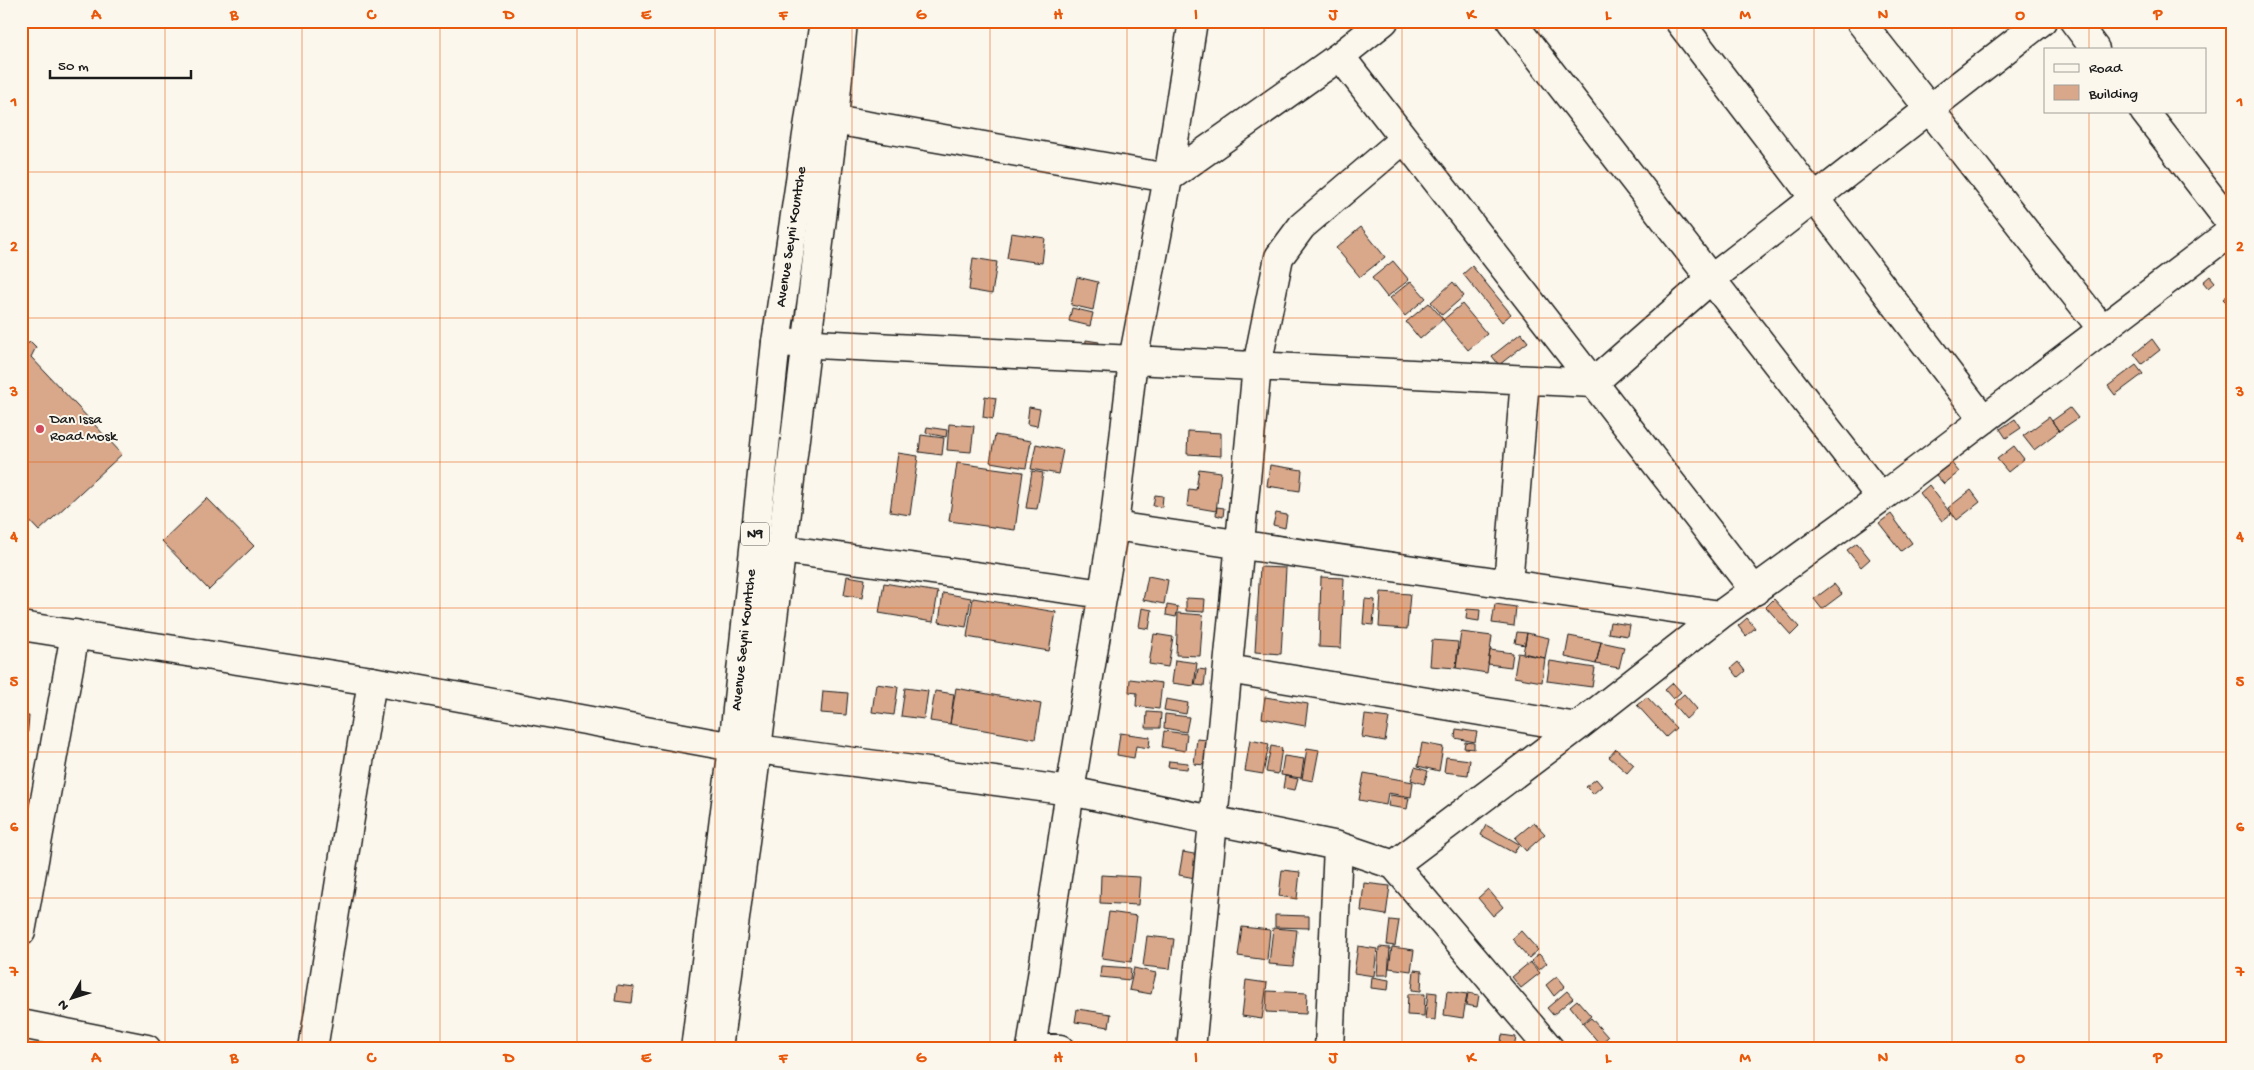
<svg xmlns="http://www.w3.org/2000/svg" width="2254" height="1070" font-family="'Gochi Hand',sans-serif">
	<style>
		.building { fill: #d9a88b; stroke: #1c1c1c }
		.lines { fill: none; stroke-linecap: round; stroke-linejoin: round }
		.minor-casing { stroke: #1c1c1c; stroke-width: 31 }
		.major-casing { stroke: #1c1c1c; stroke-width: 31 }
		.highway-casing { stroke: #1c1c1c; stroke-width: 31 }
		.minor { stroke: #fbf7ec; stroke-width: 28 }
		.major { stroke: #fbf7ec; stroke-width: 28 }
		.highway { stroke: #fbf7ec; stroke-width: 28 }
		.grid { fill: none; stroke: #e8590c; stroke-width: 1; stroke-opacity: 0.55 }
		.poi-dot { fill: #d1495b; stroke: #fbf7ec; stroke-width: 2 }
		.labels { text-anchor: middle; dominant-baseline: central; stroke-width: 4; stroke-linejoin: round; paint-order: stroke }
		.shield { fill: #fbf7ec; stroke: #5f5e5a; stroke-width: 1 }
		.shield-label { font-size: 14px; font-weight: bold; fill: #1c1c1c }
		.street-label { font-size: 15px; fill: #1c1c1c; stroke: #fbf7ec }
		.poi-label { font-size: 15px; fill: #1c1c1c; stroke: #fbf7ec; text-anchor: start }
		.neatline { fill: none; stroke: #e8590c; stroke-width: 2 }
		.grid-label { font-size: 16px; text-anchor: middle; font-weight: bold; fill: #e8590c }
	</style>
	<rect width="100%" height="100%" fill="#fbf7ec"/>
	<filter id="ink" filterUnits="userSpaceOnUse"><feTurbulence type="fractalNoise" baseFrequency=".02" numOctaves="2"/><feDisplacementMap in="SourceGraphic" scale="10" xChannelSelector="R" yChannelSelector="G"/><feConvolveMatrix kernelMatrix="1 2 1 2 8 2 1 2 1" color-interpolation-filters="sRGB"/></filter>
	<g filter="url(#ink)">
		<path class="building" d="M1361 227 1385 257 1360 277 1336 248Z
			M1011 233 1045 238 1042 263 1007 258Z
			M973 258 997 262 992 294 969 290Z
			M1393 261 1409 280 1387 297 1372 278Z
			M1472 266 1511 314 1502 322 1463 274Z
			M2210 276 2215 282 2208 288 2203 282Z
			M1077 277 1098 282 1093 310 1071 305Z
			M1411 281 1426 298 1405 316 1390 298Z
			M1453 282 1464 296 1442 315 1431 302Z
			M2233 291V305L2231 307 2223 299Z
			M1429 303 1443 319 1420 339 1406 322Z
			M1462 304 1487 334 1468 350 1443 320Z
			M1072 308 1093 313 1090 326 1069 321Z
			M1521 333 1528 342 1499 365 1492 356Z
			M2152 339 2160 350 2142 364 2134 354Z
			M1086 340 1099 342 1098 351 1085 350Z
			M31 342 36 347 31 357 122 454 39 531 21 512V346Z
			M2136 365 2143 374 2115 395 2108 386Z
			M985 396 996 398 993 419 983 417Z
			M1029 407 1040 409 1037 426 1027 424Z
			M2070 408 2078 418 2059 431 2052 421Z
			M2049 417 2059 431 2034 450 2023 436Z
			M2015 419 2021 428 2006 438 2000 429Z
			M949 424 974 426 971 452 947 450Z
			M927 427 947 430 946 437 926 433Z
			M1188 431 1221 433V456L1187 454Z
			M921 435 944 438 942 455 919 452Z
			M995 435 1031 441 1026 468 990 462Z
			M1036 444 1063 450 1058 474 1031 469Z
			M2014 446 2024 459 2008 472 1997 459Z
			M898 453 918 456 910 515 890 512Z
			M1950 461 1959 472 1944 484 1935 474Z
			M957 463 1023 472 1015 530 949 521Z
			M1270 465 1302 470 1300 491 1267 486Z
			M1199 469 1221 472 1216 511 1187 506 1189 489 1196 490Z
			M1032 471 1043 473 1037 509 1026 508Z
			M1929 485 1951 514 1942 521 1920 493Z
			M1971 490 1980 502 1957 520 1948 508Z
			M1155 495 1163 496 1162 507 1153 506Z
			M207 498 254 546 209 590 162 541Z
			M1217 507 1224 508 1223 517 1216 515Z
			M1276 513 1287 515 1285 528 1273 525Z
			M1891 514 1912 543 1901 551 1879 523Z
			M1857 543 1870 559 1861 567 1847 550Z
			M1260 567 1286 568 1281 654 1255 652Z
			M847 576 865 579 862 598 844 595Z
			M1148 576 1168 580 1164 604 1143 600Z
			M1321 577 1344 578 1341 648 1319 647Z
			M884 583 938 592 933 622 879 613Z
			M1834 584 1842 594 1822 609 1814 599Z
			M1381 592 1410 594 1407 629 1379 627Z
			M943 593 971 598 966 627 939 622Z
			M973 598 1056 612 1049 651 967 637Z
			M1186 598 1205 599 1204 612 1186 611Z
			M1365 599 1375 600 1373 625 1363 624Z
			M1774 599 1799 627 1791 635 1766 607Z
			M1495 604 1516 607 1514 626 1492 623Z
			M1167 605 1178 607 1176 617 1166 615Z
			M1142 608 1152 610 1149 629 1139 627Z
			M1467 609 1480 610 1479 621 1466 619Z
			M1178 613 1203 615 1200 656 1176 655Z
			M1747 618 1755 628 1746 636 1738 626Z
			M1610 622 1630 625 1628 636 1608 633Z
			M1461 632 1492 636 1487 673 1456 668Z
			M1517 632 1527 633 1525 645 1515 643Z
			M1527 633 1549 638 1545 658 1523 653Z
			M1154 634 1173 637 1168 667 1149 664Z
			M1569 636 1601 642 1596 664 1565 657Z
			M1432 640 1458 642 1456 668 1430 666Z
			M1601 642 1624 647 1619 668 1596 664Z
			M1490 650 1513 653 1511 667 1488 664Z
			M1518 653 1545 658 1542 682 1514 677Z
			M1175 660 1197 663 1194 686 1172 683Z
			M1550 661 1595 668 1592 687 1547 681Z
			M1738 662 1745 671 1738 677 1731 668Z
			M1198 669 1206 670 1204 686 1195 685Z
			M1130 679 1162 683 1159 709 1136 706 1137 693 1129 692Z
			M1673 683 1681 692 1673 699 1665 690Z
			M876 684 898 687 894 715 872 712Z
			M905 688 928 691 924 719 901 716Z
			M956 688 1041 704 1035 739 950 724Z
			M823 691 848 693 846 715 821 713Z
			M935 691 954 694 950 724 930 721Z
			M1684 694 1697 709 1686 719 1673 704Z
			M1265 697 1308 704 1305 726 1262 718Z
			M1647 697 1676 728 1666 737 1637 705Z
			M1166 699 1188 703 1186 714 1164 710Z
			M1147 712 1161 713 1160 728H1146Z
			M1165 714 1189 717 1186 732 1164 728Z
			M21 715 29 716 27 740H21Z
			M1365 715 1389 718 1385 741 1362 737Z
			M1456 729 1477 732 1475 742 1455 738Z
			M1164 731 1187 734 1185 751 1162 747Z
			M1120 733 1150 737 1149 748 1136 746 1134 758 1117 755Z
			M1197 739 1208 740 1205 765 1194 764Z
			M1250 740 1269 744 1263 774 1245 771Z
			M1465 742 1474 743V749L1464 748Z
			M1422 743 1443 747 1439 771 1418 766Z
			M1271 746 1282 748 1278 774 1266 772Z
			M1307 748 1319 750 1313 781 1302 779Z
			M1616 749 1634 765 1627 773 1609 757Z
			M1284 756 1304 759 1301 778 1281 775Z
			M1446 757 1470 760 1468 775 1444 772Z
			M1169 761 1188 763 1187 769 1168 767Z
			M1415 767 1428 771 1424 784 1411 780Z
			M1364 773 1413 782 1411 797 1388 793 1386 805 1359 800Z
			M1285 776 1298 779 1295 790 1283 788Z
			M1596 779 1602 786 1593 794 1586 787Z
			M1390 795 1409 798 1407 809 1388 806Z
			M1534 822 1545 834 1526 851 1515 838Z
			M1486 825 1519 844 1514 853 1481 835Z
			M1183 852 1199 855 1195 878 1179 875Z
			M1282 870 1300 872 1297 899 1279 896Z
			M1101 875 1140 877 1138 905 1100 903Z
			M1364 883 1390 886 1386 915 1361 911Z
			M1488 889 1503 907 1493 916 1478 898Z
			M1109 912 1137 916 1131 962 1102 958Z
			M1275 915 1309 916V928L1275 927Z
			M1390 920 1399 921 1395 946 1387 945Z
			M1242 927 1270 930 1267 960 1238 956Z
			M1273 928 1297 930 1293 966 1269 964Z
			M1521 931 1538 950 1529 958 1512 939Z
			M1147 936 1174 939 1170 969 1143 966Z
			M1358 946 1377 949 1374 976 1354 973Z
			M1379 947 1390 948 1388 975H1377Z
			M1392 947 1414 950 1411 971 1389 968Z
			M1539 954 1547 963 1539 970 1531 961Z
			M1530 962 1540 973 1521 988 1512 977Z
			M1101 966 1131 968 1130 980 1100 977Z
			M1134 968 1156 973 1151 994 1129 990Z
			M1414 970 1422 971 1421 991 1412 990Z
			M1557 976 1565 986 1554 996 1546 985Z
			M1372 977 1389 980 1388 990 1371 988Z
			M1246 980 1267 983 1262 1019 1242 1016Z
			M617 985 634 987 632 1003 615 1001Z
			M1267 991 1307 993 1306 1014 1266 1012Z
			M1447 991 1467 994 1463 1018 1444 1015Z
			M1567 991 1573 998 1553 1015 1547 1008Z
			M1428 992 1437 993 1435 1020 1425 1019Z
			M1468 993 1479 995 1477 1007 1466 1005Z
			M1408 994H1425L1424 1016 1407 1015Z
			M1577 1000 1591 1016 1583 1023 1570 1006Z
			M1077 1009 1111 1014 1109 1027 1075 1022Z
			M1591 1018 1608 1037 1600 1044 1583 1024Z
			M1502 1035 1516 1037 1514 1049H1500Z
			M1612 1042 1618 1049H1605Z"/>
		<g class="lines">
			<g class="minor-casing">
				<path id="minor" d="M1511 21 1881 498
					M1679 21 1984 420
					M1860 21 2103 330
					M2074 21 2095 49
					M1340 56 1755 591
					M2144 111 2233 226
					M834 120 1168 178 1340 56 1384 21
					M776 342 1593 383 1711 279 2042 21
					M1114 526 1720 615
					M781 549 1103 594
					M1508 584 1525 380
					M1228 669 1577 727
					M757 749 1070 791 1338 846 1394 865 1550 1049
					M1394 865 1577 727 1720 615 1881 498 2233 230
					M21 932 75 634
					M21 1024 147 1049
					M1031 1047 1060 1049
					M313 1049 372 681
					M1031 1049 1070 791 1114 526 1133 360 1168 178 1193 21
					M1191 1049 1257 366 1279 257 1302 226 1404 139
					M1329 1049 1338 846"/>
			</g>
			<g class="major-casing">
				<path id="major" d="M21 626 372 681 733 747 756 749"/>
			</g>
			<g class="highway-casing">
				<g id="highway">
					<path id="s1" d="M695 1049 733 747 776 342 824 21"/>
					<path d="M718 1049 757 749 834 120 843 21"/>
				</g>
			</g>
			<use href="#minor" class="minor"/>
			<use href="#major" class="major"/>
			<use href="#highway" class="highway"/>
		</g>
	</g>
	<path class="grid" d="M165 21V1049M302 21V1049M440 21V1049M577 21V1049M715 21V1049M852 21V1049M990 21V1049M1127 21V1049M1264 21V1049M1402 21V1049M1539 21V1049M1677 21V1049M1814 21V1049M1952 21V1049M2089 21V49M2089 111V1049M21 172H2233M21 318H2233M21 462H2233M21 608H2233M21 752H2233M21 898H2233"/>
	<circle class="poi-dot" cx="40" cy="429" r="5"/>
	<g class="labels">
		<rect class="shield" x="741" y="522.5" width="28" height="23" rx="4"/>
		<g class="shield-label">
			<text x="755" y="534">N9</text>
		</g>
		<g class="street-label">
			<text stroke="none"><textPath href="#s1" startOffset="818">Avenue Seyni Kountche</textPath></text>
			<text stroke="none"><textPath href="#s1" startOffset="412">Avenue Seyni Kountche</textPath></text>
		</g>
		<g class="poi-label">
			<text x="50" y="420">Dan Issa<tspan x="50" dy="17">Road Mosk</tspan></text>
		</g>
	</g>
	<rect width="2254" height="1070" fill="none" stroke="#fbf7ec" stroke-width="55"/>
	<rect x="2044" y="48" width="162" height="65" fill="#fbf7ec" stroke="#a29f99"/>
	<rect x="2054" y="64" width="25" height="8" fill="#fbf7ec" stroke="#a29f99"/>
	<text x="2089" y="72" font-size="15" fill="#1c1c1c">Road</text>
	<rect x="2054" y="85" width="25" height="15" fill="#d9a88b" stroke="#a29f99"/>
	<text x="2089" y="98" font-size="15" fill="#1c1c1c">Building</text>
	<g transform="translate(72 998) rotate(231)" stroke="#fbf7ec" stroke-width="4" paint-order="stroke">
	<path d="M0-4L9 19L0 12L-9 19Z" fill="#1c1c1c"/>
	<text y="-8" font-size="14" font-weight="bold" text-anchor="middle" fill="#1c1c1c">N</text>
	</g>
	<path d="M50 70v8h141v-8" fill="none" stroke="#1c1c1c" stroke-width="2.5"/>
	<text x="58" y="70" font-size="15" fill="#1c1c1c" stroke="#fbf7ec" stroke-width="4" paint-order="stroke">50 m</text>
	<rect x="28" y="28" width="2198" height="1014" class="neatline"/>
	<g class="grid-label">
		<text x="96" y="19">A</text>
		<text x="234" y="19">B</text>
		<text x="371" y="19">C</text>
		<text x="509" y="19">D</text>
		<text x="646" y="19">E</text>
		<text x="783" y="19">F</text>
		<text x="921" y="19">G</text>
		<text x="1058" y="19">H</text>
		<text x="1196" y="19">I</text>
		<text x="1333" y="19">J</text>
		<text x="1471" y="19">K</text>
		<text x="1608" y="19">L</text>
		<text x="1745" y="19">M</text>
		<text x="1883" y="19">N</text>
		<text x="2020" y="19">O</text>
		<text x="2158" y="19">P</text>
		<text x="14" y="106">1</text>
		<text x="2240" y="106">1</text>
		<text x="14" y="251">2</text>
		<text x="2240" y="251">2</text>
		<text x="14" y="396">3</text>
		<text x="2240" y="396">3</text>
		<text x="14" y="541">4</text>
		<text x="2240" y="541">4</text>
		<text x="14" y="686">5</text>
		<text x="2240" y="686">5</text>
		<text x="14" y="831">6</text>
		<text x="2240" y="831">6</text>
		<text x="14" y="976">7</text>
		<text x="2240" y="976">7</text>
		<text x="96" y="1062">A</text>
		<text x="234" y="1062">B</text>
		<text x="371" y="1062">C</text>
		<text x="509" y="1062">D</text>
		<text x="646" y="1062">E</text>
		<text x="783" y="1062">F</text>
		<text x="921" y="1062">G</text>
		<text x="1058" y="1062">H</text>
		<text x="1196" y="1062">I</text>
		<text x="1333" y="1062">J</text>
		<text x="1471" y="1062">K</text>
		<text x="1608" y="1062">L</text>
		<text x="1745" y="1062">M</text>
		<text x="1883" y="1062">N</text>
		<text x="2020" y="1062">O</text>
		<text x="2158" y="1062">P</text>
	</g>
</svg>
